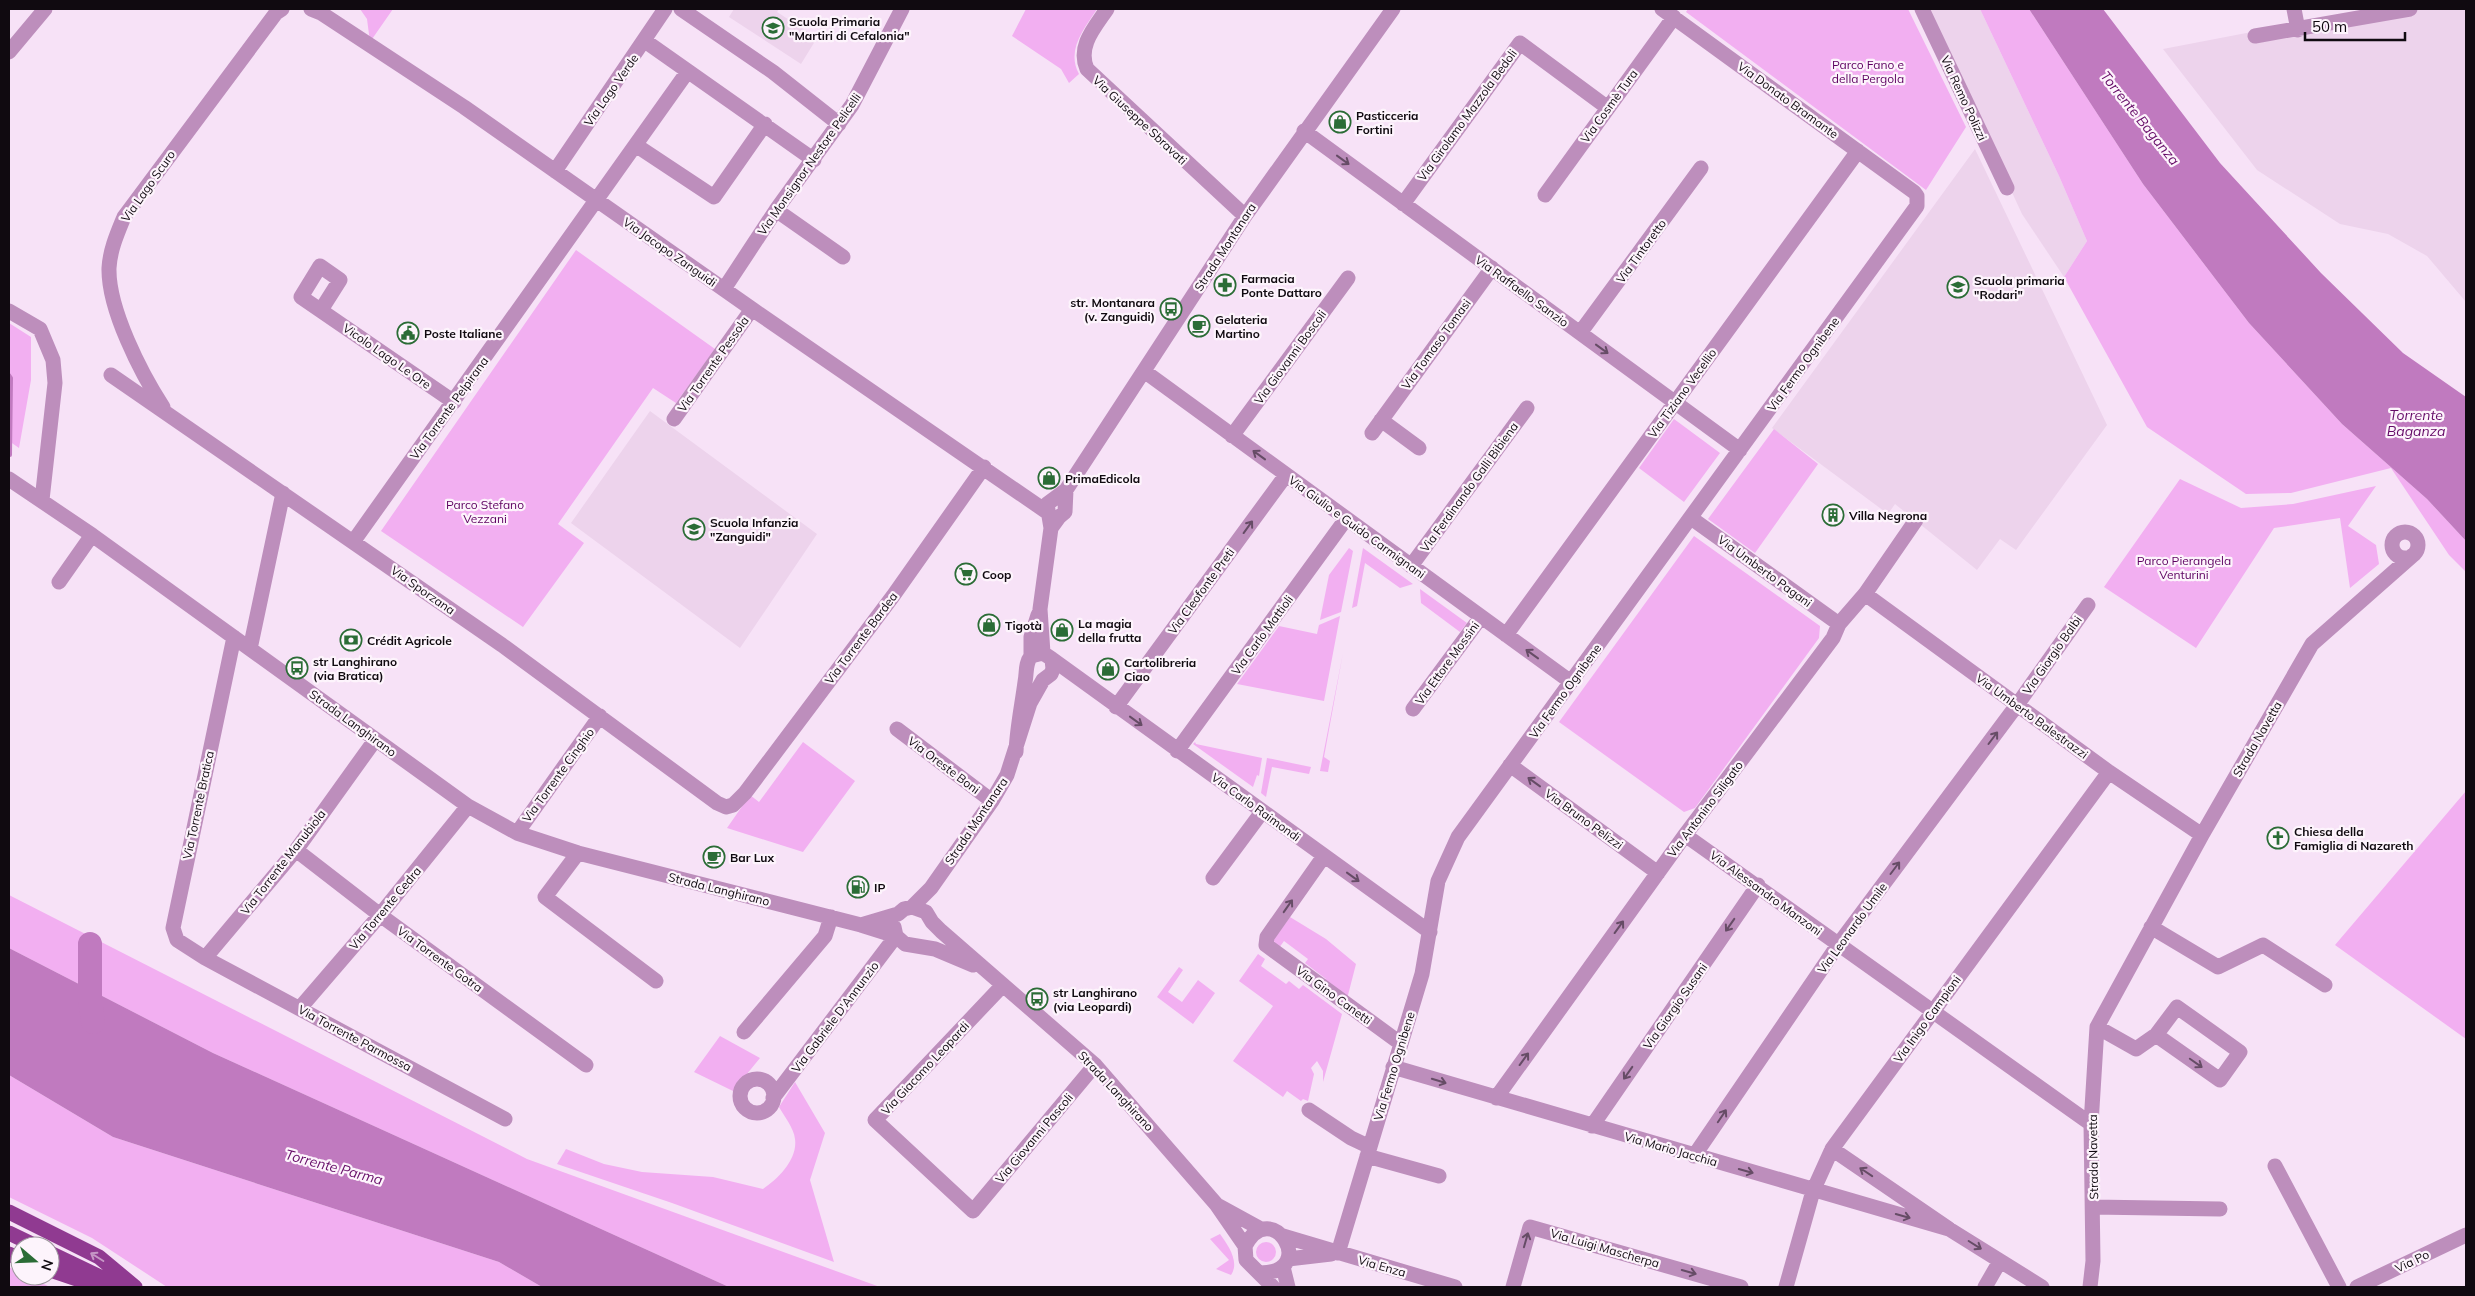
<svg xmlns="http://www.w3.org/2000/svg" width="2475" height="1296" font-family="Mulish,sans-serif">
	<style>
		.built { fill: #edd3ec }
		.green { fill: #f2aff1 }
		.water { fill: #c07abf }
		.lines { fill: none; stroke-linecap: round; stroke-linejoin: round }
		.stream { stroke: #c07abf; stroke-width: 4 }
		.river { stroke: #c07abf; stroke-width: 24 }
		.minor { stroke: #bd8ebc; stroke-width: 15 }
		.major { stroke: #903a91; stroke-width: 15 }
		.oneway { stroke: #664c66 }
		.oneway2 { stroke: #c697c6 }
		.labels { text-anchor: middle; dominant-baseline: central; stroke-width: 4.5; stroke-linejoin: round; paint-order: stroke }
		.poi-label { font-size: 12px; font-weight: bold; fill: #100a10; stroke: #fdf4fc; text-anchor: start }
		.park-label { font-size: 12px; fill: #5d0060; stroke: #fdf4fc }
		.street-label { font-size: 12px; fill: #100a10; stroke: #fdf4fc }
		.water-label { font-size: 14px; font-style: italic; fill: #650b67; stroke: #fdf4fc }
	</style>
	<rect width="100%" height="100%" fill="#f7e2f7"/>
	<path class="built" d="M734 9H779L777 12 817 38 801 64 729 17Z
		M1927 9H1980L2059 176 2087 241 2064 277 2022 214Z
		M2372 9H2466V302L2427 256 2388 234 2340 224 2257 170 2163 49Z
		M1975 149 2107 425 2016 550 2000 539 1977 570 1895 504 1888 514 1772 428Z
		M650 411 817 534 740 648 571 523Z"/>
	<path class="green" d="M360 9H393L370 42 367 19Z
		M1026 9H1097C1084 29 1066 50 1079 74L1069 83 1061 69 1012 36Z
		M1688 9H1908L1966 127 1926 190 1686 12Z
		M1980 9H2029L2143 184 2249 323 2342 424 2427 499 2466 541V572L2449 555 2391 468 2291 493 2246 494 2147 427 2064 277 2087 241 2059 176Z
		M576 250 715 349 676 403 653 388 558 524 584 543 523 627 381 531Z
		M9 323 31 337V380L19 448 9 441Z
		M1674 419 1720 453 1684 502 1639 468Z
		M1774 429 1818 464 1755 553 1708 519Z
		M2180 479 2241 508 2293 504 2376 486 2348 526 2376 545 2379 564 2350 588 2340 518 2274 528 2196 648 2104 587Z
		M1694 536 1820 626 1819 638 1695 808 1684 812 1559 722Z
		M1349 548 1353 551 1341 612 1320 620 1329 575Z
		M1363 548 1413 584 1400 588 1365 563 1357 606 1352 608Z
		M1420 589 1467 623 1460 632 1421 603Z
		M1340 616 1324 701 1237 684 1279 626 1317 634 1319 625Z
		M1343 653 1324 757 1330 761 1328 772 1320 771Z
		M803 742 855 781 803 852 727 828 750 795 759 802Z
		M1195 742 1196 744 1262 758 1259 776 1257 775 1253 787 1193 744Z
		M1267 758 1311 767 1309 774 1272 767 1266 797 1261 793Z
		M2466 791V1039L2335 945Z
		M9 895 527 1159 880 1287H729L213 1053 9 948Z
		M1290 917 1326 939 1356 964 1347 999 1324 982 1326 979 1305 963 1308 959 1284 941 1279 948 1273 940Z
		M1258 954 1265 959 1261 966 1286 984 1289 981 1299 989 1303 985 1342 1014 1323 1082V1071L1317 1061 1311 1068 1314 1074 1308 1101 1303 1099 1301 1101 1287 1091 1283 1097 1233 1061 1273 1006 1239 981Z
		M1179 967 1183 970 1168 992 1182 1002 1198 980 1215 993 1193 1024 1157 997Z
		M720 1036 760 1058 733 1091 694 1072Z
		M9 1075 113 1137 499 1262 542 1287H167L92 1238 9 1197Z
		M795 1082 825 1133 810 1180 834 1262 672 1203 557 1164 566 1149 604 1164 642 1172 713 1177 763 1189C778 1179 798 1159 795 1139 794 1128 784 1116 779 1107Z
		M1220 1234C1228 1245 1240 1262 1231 1275L1216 1269 1229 1260 1210 1239Z
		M1256 1252a10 10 0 1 1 20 0a10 10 0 1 1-20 0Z
		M9 1267 20 1273V1276H27L50 1287H9Z"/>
	<path class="water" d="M2029 9H2103L2220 163 2321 273 2403 353 2466 397V541L2427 499 2342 424 2249 323 2143 184Z
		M9 948 213 1053 729 1287H542L499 1262 113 1137 9 1075Z"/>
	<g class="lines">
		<path class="stream" d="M9 375 11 378 10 455"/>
		<path class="river" d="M90 944V999L93 1022"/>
		<path class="minor" d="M311 9 321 13 464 107 752 309 1047 512
			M681 9 773 72 839 124
			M1107 9C1095 27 1077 46 1087 69L1245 216
			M1922 9 2007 188
			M2294 9 2298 30
			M2255 36 2410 9
			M645 41 814 160
			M9 52 45 9
			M1304 131 1740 450
			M637 146 714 197 765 124
			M555 171 665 9
			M1545 195 1674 17
			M1403 204 1520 43 1608 108
			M776 210 843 257
			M724 289 776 210 852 105 902 9
			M321 310 340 280 320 266 301 297 454 402
			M9 311 40 329 53 360 55 383 42 500
			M1580 333 1701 168
			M1144 371 1571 682
			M111 375 502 645 717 803 726 807 733 805 745 793 893 596 984 467
			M163 407C141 373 108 309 109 268 110 250 117 234 124 217L276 13 282 9
			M674 419 752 309
			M1381 420 1419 448
			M1372 433 1492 268
			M1232 436 1348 278
			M9 479 92 535 468 806 517 833 578 853 861 925 896 936
			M1691 518 1839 624
			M1051 528 1059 517 1065 512 1066 490
			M2392 545a13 13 0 1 1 26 0a13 13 0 1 1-26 0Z
			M353 542 688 71
			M1411 566 1527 408
			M59 582 92 535
			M1865 594 2109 772 2202 835
			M1506 635 1858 151
			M234 637 173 928 177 940 205 958 505 1119
			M250 649 283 493
			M1043 653 1040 609 1051 528 1047 504 1066 490 1245 216 1393 9
			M1031 656V637L1038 615
			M1052 659 1430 932
			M1116 707 1286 475
			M1413 709 1481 617
			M897 729 992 801
			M1177 751 1346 519
			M1510 765 1658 873
			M517 833 600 716
			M1685 835 2091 1124
			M296 850 380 915 586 1065
			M578 853 545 897 656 981
			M1324 856 1267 937 1266 945 1400 1043
			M1213 878 1262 812
			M912 907 931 888 992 801 1007 775 1030 703 1043 680 1051 674 1053 669 1052 659 1043 653 1031 656C1025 664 1027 672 1025 682 1022 705 1017 728 1016 752
			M861 925 898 914 904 909 912 907 926 912 932 922 941 931 1095 1065 1216 1204 1245 1246 1246 1260 1273 1287
			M894 927 896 936 905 944 935 949 973 965
			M2151 927 2218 967 2263 945 2325 985
			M205 958 296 850 375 740
			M1003 985 875 1120 973 1211 1095 1065
			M300 1008 380 915 468 806
			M2097 1027 2136 1049 2156 1035 2177 1007 2240 1052 2220 1080 2156 1035
			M744 1032 825 936 831 917
			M1393 1067 1949 1229
			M740 1096a17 17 0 1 1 34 0a17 17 0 1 1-34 0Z
			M773 1098 896 936
			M1496 1098 1685 835 1833 638 1839 624 1865 594 1916 520
			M1309 1110 1351 1138 1370 1147
			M1592 1126 1758 885
			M1832 1149 1949 1229 2042 1287
			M1367 1156 1439 1176
			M1694 1156 1838 945 2017 705 2088 605
			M2275 1166 2339 1287
			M1219 1206 1261 1229
			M2093 1207 2220 1209
			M1283 1236 1455 1287
			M1245 1246C1272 1195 1320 1273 1260 1273
			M1338 1253 1422 974 1438 881 1458 837 1917 206V196L1914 192 1662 9
			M1288 1259 1331 1254
			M1283 1267 1288 1287
			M1513 1287 1530 1227 1741 1287
			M1786 1287 1813 1191 1832 1149 2109 772
			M1985 1287 2000 1261
			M2090 1287 2093 1261 2091 1124 2097 1027 2202 835 2312 644 2413 555
			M2357 1287 2466 1235"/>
		<path class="major" d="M9 1212 99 1257 135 1287
			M9 1233 36 1246
			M50 1253 121 1287
			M9 1254 20 1259
			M50 1270 100 1287"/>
	</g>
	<defs><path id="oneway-shaft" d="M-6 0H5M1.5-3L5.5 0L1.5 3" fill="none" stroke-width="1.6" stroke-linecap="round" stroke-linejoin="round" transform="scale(1.25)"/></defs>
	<g class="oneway">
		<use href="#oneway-shaft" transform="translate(1343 160) rotate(36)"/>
		<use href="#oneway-shaft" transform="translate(1602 349) rotate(36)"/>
		<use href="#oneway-shaft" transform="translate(1259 455) rotate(-144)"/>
		<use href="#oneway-shaft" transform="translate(1248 527) rotate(-54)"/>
		<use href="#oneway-shaft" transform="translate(1532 654) rotate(-144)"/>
		<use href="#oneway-shaft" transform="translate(1136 721) rotate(36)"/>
		<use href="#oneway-shaft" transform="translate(1993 738) rotate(-53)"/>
		<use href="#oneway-shaft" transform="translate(1534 782) rotate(-144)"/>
		<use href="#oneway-shaft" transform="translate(1895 868) rotate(-53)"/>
		<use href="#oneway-shaft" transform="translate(1353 877) rotate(36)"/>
		<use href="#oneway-shaft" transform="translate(1288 906) rotate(-55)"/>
		<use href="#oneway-shaft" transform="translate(1730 925) rotate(125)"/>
		<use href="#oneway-shaft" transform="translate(1619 927) rotate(-54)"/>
		<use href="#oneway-shaft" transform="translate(1524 1059) rotate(-54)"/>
		<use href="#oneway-shaft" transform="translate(2196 1063) rotate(35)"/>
		<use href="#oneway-shaft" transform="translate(1628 1073) rotate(125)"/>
		<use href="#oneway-shaft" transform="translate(1439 1081) rotate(17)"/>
		<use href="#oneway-shaft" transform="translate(1722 1116) rotate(-56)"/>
		<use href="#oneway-shaft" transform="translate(1746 1171) rotate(16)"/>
		<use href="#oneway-shaft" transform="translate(1866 1172) rotate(-146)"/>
		<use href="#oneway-shaft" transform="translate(1903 1216) rotate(16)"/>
		<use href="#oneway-shaft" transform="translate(1526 1240) rotate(-74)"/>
		<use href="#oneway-shaft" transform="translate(1975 1245) rotate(32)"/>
		<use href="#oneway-shaft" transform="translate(1689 1272) rotate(16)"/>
	</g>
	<use class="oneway2" href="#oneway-shaft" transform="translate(97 1257) rotate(-148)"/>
	<defs>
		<g id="school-ring" transform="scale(1.125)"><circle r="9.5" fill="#fdf4fc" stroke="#2b6c36" stroke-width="1.5"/><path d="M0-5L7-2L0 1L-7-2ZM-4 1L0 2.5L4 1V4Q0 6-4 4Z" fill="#2b6c36"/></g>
		<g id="shop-ring" transform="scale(1.125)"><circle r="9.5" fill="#fdf4fc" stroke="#2b6c36" stroke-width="1.5"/><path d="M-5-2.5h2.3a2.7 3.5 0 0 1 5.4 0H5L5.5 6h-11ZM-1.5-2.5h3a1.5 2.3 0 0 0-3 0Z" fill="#2b6c36"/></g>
		<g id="pharmacy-ring" transform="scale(1.125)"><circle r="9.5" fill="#fdf4fc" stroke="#2b6c36" stroke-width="1.5"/><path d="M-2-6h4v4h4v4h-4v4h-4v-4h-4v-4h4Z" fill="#2b6c36"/></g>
		<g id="bus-ring" transform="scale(1.125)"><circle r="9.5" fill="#fdf4fc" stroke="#2b6c36" stroke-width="1.5"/><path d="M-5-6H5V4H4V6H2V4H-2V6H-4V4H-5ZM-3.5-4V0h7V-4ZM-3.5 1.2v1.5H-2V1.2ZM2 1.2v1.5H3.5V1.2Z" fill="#2b6c36"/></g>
		<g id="cafe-ring" transform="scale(1.125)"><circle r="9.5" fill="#fdf4fc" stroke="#2b6c36" stroke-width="1.5"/><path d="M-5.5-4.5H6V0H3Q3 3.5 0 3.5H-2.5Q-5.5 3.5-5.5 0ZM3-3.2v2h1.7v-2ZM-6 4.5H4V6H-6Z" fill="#2b6c36"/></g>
		<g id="civic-ring" transform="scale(1.125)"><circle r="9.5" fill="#fdf4fc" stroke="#2b6c36" stroke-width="1.5"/><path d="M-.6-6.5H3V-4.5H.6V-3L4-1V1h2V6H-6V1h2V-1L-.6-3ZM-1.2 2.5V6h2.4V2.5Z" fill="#2b6c36"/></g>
		<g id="building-ring" transform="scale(1.125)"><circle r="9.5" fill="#fdf4fc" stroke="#2b6c36" stroke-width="1.5"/><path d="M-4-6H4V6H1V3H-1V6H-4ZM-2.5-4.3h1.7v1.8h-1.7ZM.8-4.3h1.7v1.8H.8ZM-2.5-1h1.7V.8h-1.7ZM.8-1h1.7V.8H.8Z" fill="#2b6c36"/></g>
		<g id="supermarket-ring" transform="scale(1.125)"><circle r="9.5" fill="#fdf4fc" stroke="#2b6c36" stroke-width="1.5"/><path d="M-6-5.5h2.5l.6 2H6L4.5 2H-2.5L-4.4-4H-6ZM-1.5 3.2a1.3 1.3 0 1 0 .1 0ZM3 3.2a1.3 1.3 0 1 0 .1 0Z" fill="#2b6c36"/></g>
		<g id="bank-ring" transform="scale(1.125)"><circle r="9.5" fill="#fdf4fc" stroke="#2b6c36" stroke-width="1.5"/><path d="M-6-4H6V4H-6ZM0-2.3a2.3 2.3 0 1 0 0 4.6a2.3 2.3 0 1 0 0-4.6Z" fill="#2b6c36"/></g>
		<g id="church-ring" transform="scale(1.125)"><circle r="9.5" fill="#fdf4fc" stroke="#2b6c36" stroke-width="1.5"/><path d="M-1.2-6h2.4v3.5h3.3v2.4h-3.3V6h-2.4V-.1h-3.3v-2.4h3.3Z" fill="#2b6c36"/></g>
		<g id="fuel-ring" transform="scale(1.125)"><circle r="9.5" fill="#fdf4fc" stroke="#2b6c36" stroke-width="1.5"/><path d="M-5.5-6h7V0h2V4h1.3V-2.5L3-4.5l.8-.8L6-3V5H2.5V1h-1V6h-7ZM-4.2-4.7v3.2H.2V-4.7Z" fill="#2b6c36"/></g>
	</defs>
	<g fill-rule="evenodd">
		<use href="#school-ring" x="773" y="28"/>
		<use href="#shop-ring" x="1340" y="122"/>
		<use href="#pharmacy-ring" x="1225" y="285"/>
		<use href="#school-ring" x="1958" y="287"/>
		<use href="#bus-ring" x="1171" y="309"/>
		<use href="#cafe-ring" x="1199" y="326"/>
		<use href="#civic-ring" x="408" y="333"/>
		<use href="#shop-ring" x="1049" y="478"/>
		<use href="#building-ring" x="1833" y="515"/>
		<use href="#school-ring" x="694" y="529"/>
		<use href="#supermarket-ring" x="966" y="574"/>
		<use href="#shop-ring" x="989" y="625"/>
		<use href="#shop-ring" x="1062" y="630"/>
		<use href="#bank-ring" x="351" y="640"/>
		<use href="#bus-ring" x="297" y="668"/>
		<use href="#shop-ring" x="1108" y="669"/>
		<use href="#church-ring" x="2278" y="838"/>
		<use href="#cafe-ring" x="714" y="857"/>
		<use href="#fuel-ring" x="858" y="887"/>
		<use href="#bus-ring" x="1037" y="999"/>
	</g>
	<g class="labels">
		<g class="poi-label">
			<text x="789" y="21">Scuola Primaria<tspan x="789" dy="14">"Martiri di Cefalonia"</tspan></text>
			<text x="1356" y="115">Pasticceria<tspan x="1356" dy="14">Fortini</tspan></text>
			<text x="1241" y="278">Farmacia<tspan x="1241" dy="14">Ponte Dattaro</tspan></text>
			<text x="1974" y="280">Scuola primaria<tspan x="1974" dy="14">"Rodari"</tspan></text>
			<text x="1155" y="302" text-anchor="end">str. Montanara<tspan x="1155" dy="14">(v. Zanguidi)</tspan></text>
			<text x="1215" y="319">Gelateria<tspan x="1215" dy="14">Martino</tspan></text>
			<text x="424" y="333">Poste Italiane</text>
			<text x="1065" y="478">PrimaEdicola</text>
			<text x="1849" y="515">Villa Negrona</text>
			<text x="710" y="522">Scuola Infanzia<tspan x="710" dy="14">"Zanguidi"</tspan></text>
			<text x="982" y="574">Coop</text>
			<text x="1078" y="623">La magia<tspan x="1078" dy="14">della frutta</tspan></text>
			<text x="1005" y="625">Tigotà</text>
			<text x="367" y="640">Crédit Agricole</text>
			<text x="313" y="661">str Langhirano<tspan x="313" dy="14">(via Bratica)</tspan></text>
			<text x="1124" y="662">Cartolibreria<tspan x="1124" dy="14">Ciao</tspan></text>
			<text x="2294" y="831">Chiesa della<tspan x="2294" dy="14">Famiglia di Nazareth</tspan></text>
			<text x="730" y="857">Bar Lux</text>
			<text x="874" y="887">IP</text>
			<text x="1053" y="992">str Langhirano<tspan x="1053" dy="14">(via Leopardi)</tspan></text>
		</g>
		<g class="park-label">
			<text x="1868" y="64">Parco Fano e<tspan x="1868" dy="14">della Pergola</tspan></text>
			<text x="485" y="504">Parco Stefano<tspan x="485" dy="14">Vezzani</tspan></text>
			<text x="2184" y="560">Parco Pierangela<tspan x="2184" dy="14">Venturini</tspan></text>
		</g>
		<g class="street-label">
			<text transform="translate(611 90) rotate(-55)">Via Lago Verde</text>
			<text transform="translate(1964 98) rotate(65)">Via Remo Polizzi</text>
			<text transform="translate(1788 100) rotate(36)">Via Donato Bramante</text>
			<text transform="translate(1609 106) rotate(-54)">Via Cosmè Tura</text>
			<text transform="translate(1467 115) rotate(-54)">Via Girolamo Mazzola Bedoli</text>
			<text transform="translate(1140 120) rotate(43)">Via Giuseppe Sbravati</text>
			<text transform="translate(809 164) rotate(-55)">Via Monsignor Nestore Pelicelli</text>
			<text transform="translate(148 186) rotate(-55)">Via Lago Scuro</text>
			<text transform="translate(1225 247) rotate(-57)">Strada Montanara</text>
			<text transform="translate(1641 251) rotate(-54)">Via Tintoretto</text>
			<text transform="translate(670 252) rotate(35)">Via Jacopo Zanguidi</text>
			<text transform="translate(1522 291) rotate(36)">Via Raffaello Sanzio</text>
			<text transform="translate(1436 344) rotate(-54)">Via Tomaso Tomasi</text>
			<text transform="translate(387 356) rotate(35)">Vicolo Lago Le Ore</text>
			<text transform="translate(1290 357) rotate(-54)">Via Giovanni Boscoli</text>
			<text transform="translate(713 364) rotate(-55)">Via Torrente Pessola</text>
			<text transform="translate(1803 364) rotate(-54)">Via Fermo Ognibene</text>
			<text transform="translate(1682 393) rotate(-54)">Via Tiziano Vecellio</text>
			<text transform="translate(449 408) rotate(-54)">Via Torrente Pelpirana</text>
			<text transform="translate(1469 487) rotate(-54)">Via Ferdinando Galli Bibiena</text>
			<text transform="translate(1357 527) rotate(36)">Via Giulio e Guido Carmignani</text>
			<text transform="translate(1765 571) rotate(36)">Via Umberto Pagani</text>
			<text transform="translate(423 590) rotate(35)">Via Sporzana</text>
			<text transform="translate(1201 591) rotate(-54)">Via Cleofonte Preti</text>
			<text transform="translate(1262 635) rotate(-54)">Via Carlo Mattioli</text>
			<text transform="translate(861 638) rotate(-53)">Via Torrente Bardea</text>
			<text transform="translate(2052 655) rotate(-55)">Via Giorgio Balbi</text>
			<text transform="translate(1447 663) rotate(-54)">Via Ettore Mossini</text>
			<text transform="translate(1565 691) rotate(-54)">Via Fermo Ognibene</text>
			<text transform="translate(2032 716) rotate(36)">Via Umberto Balestrazzi</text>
			<text transform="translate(353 723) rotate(36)">Strada Langhirano</text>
			<text transform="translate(2257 739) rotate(-60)">Strada Navetta</text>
			<text transform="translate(944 765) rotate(37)">Via Oreste Boni</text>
			<text transform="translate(558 775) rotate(-54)">Via Torrente Cinghio</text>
			<text transform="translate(198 805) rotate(-78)">Via Torrente Bratica</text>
			<text transform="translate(1256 807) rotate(36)">Via Carlo Raimondi</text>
			<text transform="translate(1705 809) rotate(-53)">Via Antonino Siligato</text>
			<text transform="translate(1584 819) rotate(36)">Via Bruno Pelizzi</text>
			<text transform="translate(976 821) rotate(-56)">Strada Montanara</text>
			<text transform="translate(283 862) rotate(-52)">Via Torrente Manubiola</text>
			<text transform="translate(719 889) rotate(14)">Strada Langhirano</text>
			<text transform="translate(1766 893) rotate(36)">Via Alessandro Manzoni</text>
			<text transform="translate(385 908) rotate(-50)">Via Torrente Cedra</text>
			<text transform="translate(1852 928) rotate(-54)">Via Leonardo Umile</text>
			<text transform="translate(440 959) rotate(36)">Via Torrente Gotra</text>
			<text transform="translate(1334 995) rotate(36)">Via Gino Canetti</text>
			<text transform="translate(1675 1006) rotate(-55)">Via Giorgio Susani</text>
			<text transform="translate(835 1017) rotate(-53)">Via Gabriele D'Annunzio</text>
			<text transform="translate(1927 1019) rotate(-54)">Via Inigo Campioni</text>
			<text transform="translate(355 1038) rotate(28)">Via Torrente Parmossa</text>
			<text transform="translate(1394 1066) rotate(-73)">Via Fermo Ognibene</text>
			<text transform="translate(925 1068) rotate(-47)">Via Giacomo Leopardi</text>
			<text transform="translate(1116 1091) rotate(47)">Strada Langhirano</text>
			<text transform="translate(1034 1138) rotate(-50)">Via Giovanni Pascoli</text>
			<text transform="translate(1671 1149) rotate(16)">Via Mario Jacchia</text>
			<text transform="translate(2093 1157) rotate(-91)">Strada Navetta</text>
			<text transform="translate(1605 1248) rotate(16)">Via Luigi Mascherpa</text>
			<text transform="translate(2412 1261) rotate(-26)">Via Po</text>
			<text transform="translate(1382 1266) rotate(16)">Via Enza</text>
		</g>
		<g class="water-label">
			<text transform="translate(2140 118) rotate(51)">Torrente Baganza</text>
			<text x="2416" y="415">Torrente<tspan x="2416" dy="16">Baganza</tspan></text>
			<text transform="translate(334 1167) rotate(15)">Torrente Parma</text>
		</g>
	</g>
	<rect width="2475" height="1296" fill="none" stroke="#100a10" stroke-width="20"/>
	<g transform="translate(35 1261) rotate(109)"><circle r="24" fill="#fdf4fc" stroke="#9e969e"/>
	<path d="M0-4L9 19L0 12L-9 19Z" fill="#2b6c36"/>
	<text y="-8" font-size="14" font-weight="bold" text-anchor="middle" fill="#100a10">N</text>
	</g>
	<path d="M2305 32v8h100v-8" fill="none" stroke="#100a10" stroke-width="2.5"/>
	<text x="2312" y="32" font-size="15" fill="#100a10" stroke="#fdf4fc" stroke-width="4" paint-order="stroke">50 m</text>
</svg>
